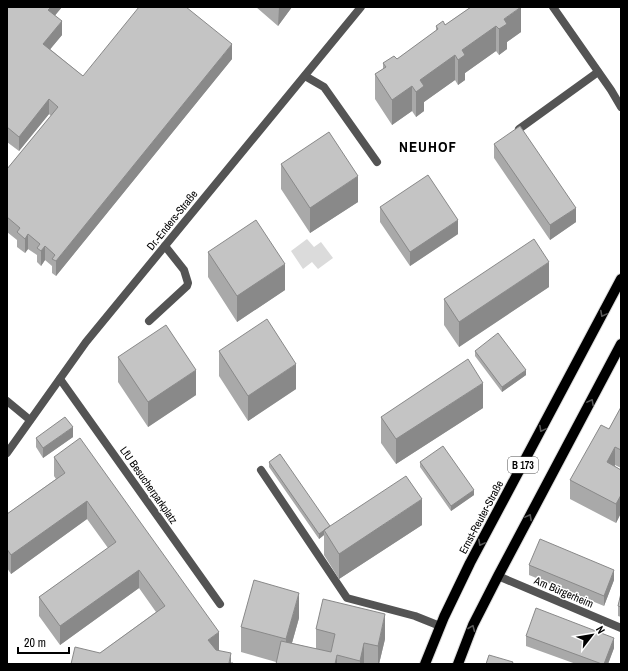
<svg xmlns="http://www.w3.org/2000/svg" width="628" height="671" font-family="'Archivo Narrow',sans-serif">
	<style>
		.green { fill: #dbdbdb }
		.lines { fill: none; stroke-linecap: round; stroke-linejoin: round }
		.primary-casing { stroke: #dbdbdb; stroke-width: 12 }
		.service { stroke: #545454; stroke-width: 8 }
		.minor { stroke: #545454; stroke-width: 8 }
		.primary { stroke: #000; stroke-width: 10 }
		.wall { fill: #a9a9a9 }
		.shaded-wall { fill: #898989 }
		.building { fill: #c4c4c4; stroke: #898989 }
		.oneway { stroke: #595959 }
		.labels { text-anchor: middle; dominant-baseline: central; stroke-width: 3; stroke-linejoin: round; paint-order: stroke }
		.shield { fill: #fff; stroke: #4c4c4c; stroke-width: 1 }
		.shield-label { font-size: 10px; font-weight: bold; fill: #000 }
		.street-label { font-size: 11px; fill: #000; stroke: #fff }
		.district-label { font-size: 15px; font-weight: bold; letter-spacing: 1px; fill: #000; stroke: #fff }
	</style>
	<rect width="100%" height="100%" fill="#fff"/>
	<path class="green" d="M307 239 314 247 321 242 333 258 318 269 312 262 303 269 291 251Z"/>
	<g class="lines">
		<g class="primary-casing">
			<path id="primary" d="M425 664 444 617 470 563 621 279
				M458 664 473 625 498 576 621 344"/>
		</g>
		<path class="service" d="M305 76 324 87 377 162
			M519 129 598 72
			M149 321 187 286 188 283 184 270 165 246
			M60 379 220 604
			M7 401 30 420
			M261 470 347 598 415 616 440 626"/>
		<path class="minor" d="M553 7 611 90 621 107
			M7 453 86 342 361 7
			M498 576 621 628"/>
		<use href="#primary" class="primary"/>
	</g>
	<path class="wall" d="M7 7H62L55 15 62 35 50 49 83 76 232 59 56 276 52 273V266L45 260 41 266 37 262V255L28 249 25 253 17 247V240L7 232V169L51 116 49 114 19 151 7 142Z
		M256 7H292L278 26Z
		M471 7 521 32 507 42V49L499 55 496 51 465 73V80L458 85 455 80 424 102V111L416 117 412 111 392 125 375 99V74L383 69V63L397 59 436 31V26L445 25Z
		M494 144 576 222 550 240 494 158Z
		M281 164 358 202 310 233 281 189Z
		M380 207 458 234 410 266 380 222Z
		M208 252 285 290 237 322 208 277Z
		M549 287 459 347 444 325V299Z
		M219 351 296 389 248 421 219 376Z
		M475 351 526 375 502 392 475 356Z
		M118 357 196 395 148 427 118 382Z
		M621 407V468L615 465V466L621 470V513L616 523 570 499V480L609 429Z
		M483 408 396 464 381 443V417Z
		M73 437 43 458 36 447V438Z
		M54 457 219 632 100 653 156 612 139 588 60 645 39 616V597L108 548 87 519 11 574 7 568V514L56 479 54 476Z
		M269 462 330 526 422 525 339 579 324 555V535L319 539 269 467Z
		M420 462 474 495 451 511 420 467Z
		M529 565 614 580 604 606 529 575Z
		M621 593V617L618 616V606Z
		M299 618 292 643 316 649V629L385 639 379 664H276V662L241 652V627Z
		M526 636 614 648 608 664H576L526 646Z"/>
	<path class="shaded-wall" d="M51 7H62L48 24V10Z
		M279 7H292L278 26Z
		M521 7V32L507 42V49L499 55V29L504 19Z
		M62 21V35L43 58V44Z
		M496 26V51L465 73V80L458 85V60L462 50Z
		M232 44V59L56 276V261Z
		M455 55V80L424 102V111L416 117V92L420 80Z
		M412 86V111L392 125V100Z
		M49 99V114L19 151V137Z
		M358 176V202L310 233V208Z
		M576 208V222L550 240V225Z
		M458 220V234L410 266V252Z
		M28 234V249L25 253V239Z
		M45 246V260L41 266V251Z
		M549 262V287L459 347V322Z
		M285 264V290L237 322V296Z
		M296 364V389L248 421V396Z
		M196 370V395L148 427V402Z
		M526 370V375L502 392V387Z
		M483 383V408L396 464V439Z
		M73 427V437L43 458V448Z
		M615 447V465L607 480V462Z
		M474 490V495L451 511V506Z
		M621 495V513L616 523V504Z
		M422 499V525L339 579V554Z
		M87 501V519L11 574V555Z
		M324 530V535L319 539V534Z
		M139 570V588L60 645V626Z
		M614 570V580L604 606V596Z
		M299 593V618L286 664V639Z
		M385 614V639L379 664H378V646Z
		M219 632V650L208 658V640Z
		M614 638V648L608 664H604Z
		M364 643V664H360V661Z
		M231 653V664H229Z
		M337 655V664H335Z"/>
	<path class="building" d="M7 7H51L48 10 62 21 43 44 83 76 139 7H186L232 44 56 261 52 259 55 255 45 246 41 251 37 248 40 244 28 234 25 239 17 232 20 228 7 217V169L58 107 49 99 19 137 7 127Z
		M471 7H521L504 19 507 24 499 29 496 26 462 50 465 55 458 60 455 55 420 80 424 86 416 92 412 86 392 100 375 74 386 67 383 63 394 56 397 59 438 29 436 26 443 21 445 25Z
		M520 126 576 208 550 225 494 144Z
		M329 132 358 176 310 208 281 164Z
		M428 175 458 220 410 252 380 207Z
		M256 220 285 264 237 296 208 252Z
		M534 239 549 262 459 322 444 299Z
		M267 319 296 364 248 396 219 351Z
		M166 325 196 370 148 402 118 357Z
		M498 333 526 370 502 387 475 351Z
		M468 359 483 383 396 439 381 417Z
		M621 407V450L615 447 607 462 621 470V495L616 504 570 480 601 425 609 429Z
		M65 417 73 427 43 448 36 438Z
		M80 438 219 632 208 640 216 650 231 653 229 663H233V664H71L75 647 100 653 165 606 139 570 60 626 39 597 116 542 87 501 11 555 7 549V514L65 473 54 457Z
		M443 446 474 490 451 506 420 462Z
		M280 454 330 526 319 534 269 462Z
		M406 476 422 499 339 554 324 530Z
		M540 539 614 570 604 596 529 565Z
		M254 580 299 593 286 639 241 627Z
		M621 593V607L618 606Z
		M323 599 385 614 378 646 364 643 360 661 337 655 335 664H276L281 641 331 652 335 634 316 629Z
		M536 608 614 638 604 664H602L526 636Z
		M489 655 513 662 512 664H486Z"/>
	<defs><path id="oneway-chevron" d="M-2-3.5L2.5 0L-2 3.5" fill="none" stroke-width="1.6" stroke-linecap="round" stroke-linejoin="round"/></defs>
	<g class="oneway">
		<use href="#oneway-chevron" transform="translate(603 314) rotate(118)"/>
		<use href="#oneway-chevron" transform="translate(591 402) rotate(-62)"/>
		<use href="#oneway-chevron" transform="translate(542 429) rotate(118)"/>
		<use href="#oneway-chevron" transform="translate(529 517) rotate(-62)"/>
		<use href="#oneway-chevron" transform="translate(481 543) rotate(118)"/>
		<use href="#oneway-chevron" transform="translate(472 628) rotate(-68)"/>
	</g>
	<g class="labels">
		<rect class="shield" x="508" y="457" width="30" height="16" rx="3"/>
		<g class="shield-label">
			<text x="523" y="465">B 173</text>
		</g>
		<g class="street-label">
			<text transform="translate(172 220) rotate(-51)">Dr.-Enders-Straße</text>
			<text transform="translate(149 485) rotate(55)">LfU Besucherparkplatz</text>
			<text transform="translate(481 517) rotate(-62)">Ernst-Reuter-Straße</text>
			<text transform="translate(564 592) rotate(23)">Am Bürgerheim</text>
		</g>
		<g class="district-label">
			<text x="428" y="146">NEUHOF</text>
		</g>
	</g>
	<rect width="628" height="671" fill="none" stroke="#000000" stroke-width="16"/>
	<g transform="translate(592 635) rotate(59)" stroke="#ffffff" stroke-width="3" paint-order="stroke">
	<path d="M0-3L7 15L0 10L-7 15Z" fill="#000000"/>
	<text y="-6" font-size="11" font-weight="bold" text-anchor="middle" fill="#000000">N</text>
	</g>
	<path d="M18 647v6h51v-6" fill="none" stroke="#000000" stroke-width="2"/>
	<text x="24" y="647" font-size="12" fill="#000000" stroke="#ffffff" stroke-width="3" paint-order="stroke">20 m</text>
</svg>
